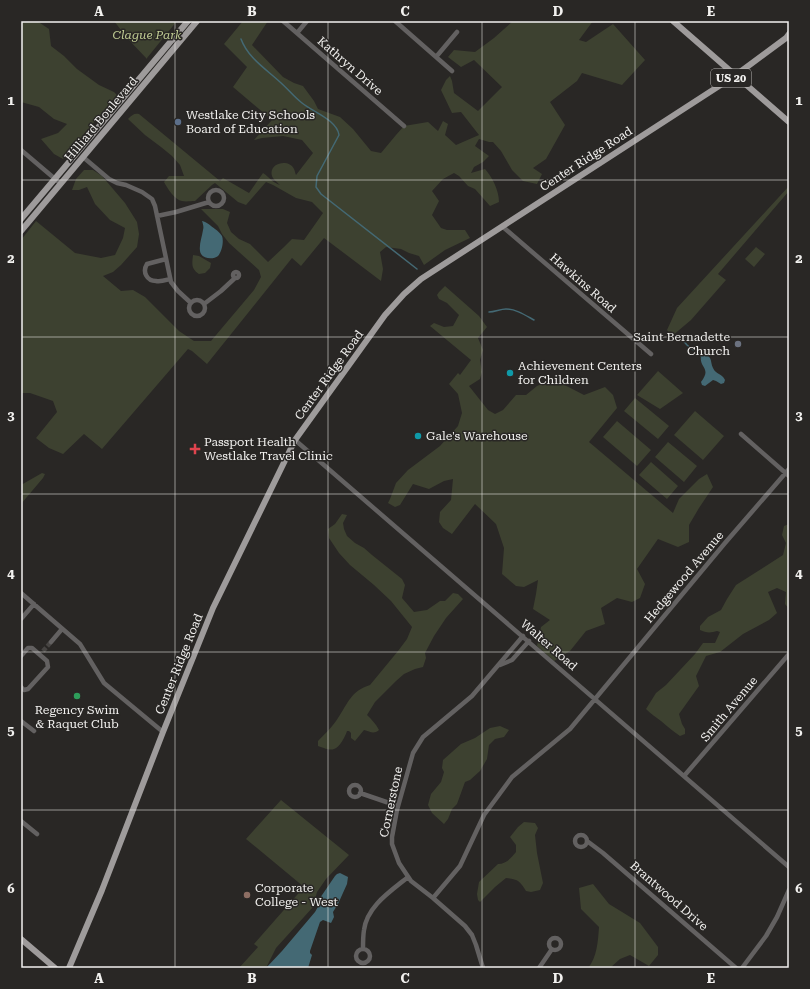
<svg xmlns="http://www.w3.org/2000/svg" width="810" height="989" font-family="'Roboto Serif',serif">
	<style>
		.green { fill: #3d4130 }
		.water { fill: #446974 }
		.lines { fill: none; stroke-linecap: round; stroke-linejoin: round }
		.stream { stroke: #446974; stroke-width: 1.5 }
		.minor-tunnel { stroke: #474543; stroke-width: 4.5; stroke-dasharray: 4.5 2; stroke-linecap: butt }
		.minor { stroke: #636161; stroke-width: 4.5 }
		.major { stroke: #9e9b9b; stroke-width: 6 }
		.grid { fill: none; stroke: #f2f1ef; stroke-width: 1; stroke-opacity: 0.55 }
		.service-dot { fill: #5c6f8a; stroke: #292725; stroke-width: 1.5 }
		.worship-dot { fill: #6b7280; stroke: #292725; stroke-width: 1.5 }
		.culture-dot { fill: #0f9aa8; stroke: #292725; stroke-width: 1.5 }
		.health-dot { fill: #e0444e; stroke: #292725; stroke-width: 1.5 }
		.leisure-dot { fill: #2e9e5b; stroke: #292725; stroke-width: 1.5 }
		.education-dot { fill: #8d6e63; stroke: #292725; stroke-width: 1.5 }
		.labels { text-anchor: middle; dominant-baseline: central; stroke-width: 3; stroke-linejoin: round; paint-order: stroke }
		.shield { fill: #292725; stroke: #b6b4b2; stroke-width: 1 }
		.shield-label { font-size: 11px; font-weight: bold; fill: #f2f1ef }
		.park-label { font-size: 12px; font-style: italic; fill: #bfcb93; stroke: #292725 }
		.street-label { font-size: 12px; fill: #f2f1ef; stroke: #292725 }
		.poi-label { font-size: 12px; fill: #f2f1ef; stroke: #292725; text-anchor: start }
		.neatline { fill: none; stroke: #f2f1ef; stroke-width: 1.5 }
		.grid-label { font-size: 13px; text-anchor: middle; font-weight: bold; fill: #f2f1ef }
	</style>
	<rect width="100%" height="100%" fill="#292725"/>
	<path class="green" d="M25 21H37L49 29 51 46 64 56 77 69 99 85 114 92 117 95 63 159 54 154 41 139 58 133 67 124 54 119 39 107 21 102V22Z
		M114 21H177L147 58V59L128 39Z
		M243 21H268L252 45 283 77 294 83 303 86 314 101 318 109 340 117 353 129 371 151 381 153 396 135 404 126 428 122 438 131 443 121 448 124 445 135 456 145 479 135 461 112 452 113 441 90 446 80 450 76 452 81 454 93 478 111 502 87 474 60 461 67 448 57 454 50 475 52 494 38 513 21H593L579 40 586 42 613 24 645 60 622 85 582 73 577 81 550 102 565 125 546 159 533 168 542 174 537 184 523 181 512 170 501 151 493 142H489L479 139 475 146 489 156 483 162 474 167 471 173 485 169C492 177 499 190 499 202L490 206 475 189 468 186 459 176 454 173 443 179 432 191 439 201 432 215 441 228 447 230H465L470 238 445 250 424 265 419 256 409 253 401 249 386 247 380 252 383 269 381 281 324 238 301 266 292 258 207 364 192 351 188 349 102 449 84 434 63 454 49 448 36 438 57 412 53 401 30 393H21V240L36 221 75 253 101 258 115 255 123 238 125 228 110 220 95 204 87 187 79 190H72L76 179 84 170H93L102 176 125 203 137 222 139 234 137 247 121 265 113 272 103 276 121 291 133 290 145 297 179 331 194 341H211L254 290 261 277 259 270 229 243 222 234 218 226 201 209H223L230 212 227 223 231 232 239 239 250 244 268 262 284 247 292 239 304 240 323 213 312 202 296 198 273 185 266 182 246 205 238 202 215 183 212 185 195 201C191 201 186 202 182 201 175 200 167 188 164 182L169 176H184L180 165 172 156 161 147 145 135 128 119C132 115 134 113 139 114L220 181 223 178 249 193 263 173C269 177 273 183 280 185 278 183 273 179 272 176 268 163 289 158 294 169 295 171 295 173 296 175L313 153 302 140 283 136 262 138 254 140 272 120 233 87 247 67 224 44Z
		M789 186V191L718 274 726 280 691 320 672 336 667 330 677 308Z
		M756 247 765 254 754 267 745 259Z
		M193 255 199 256 211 263 210 268 205 273 199 274C191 269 192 264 193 255Z
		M445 286 479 316 487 327 478 338 483 350 480 360 482 372 480 379 469 386 488 410 495 414 503 410 516 395H526L537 386 553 379 584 395 605 387 613 395 617 408 589 442 673 513 679 499 699 479 707 474 713 487 699 508 689 525V542L678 547 658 539 637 569 645 584 640 598 632 602 617 598 601 608 605 624 586 631 570 651 554 661 537 646 541 627 550 620 533 609 536 594 538 580 524 587 516 586 502 574 504 548 496 524 475 504 452 534 443 528 439 522 440 512 451 500 453 479 444 481 429 489 413 484 400 505 395 507 388 503 390 499 396 483 408 470 440 446 458 426 462 413 458 394 449 384 458 373 460 375 471 360 430 326 434 323 444 327 453 326 459 315 447 303 439 299 437 295 439 292Z
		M658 371 683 393 660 409 637 395Z
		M635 398 669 426 658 439 624 411Z
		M695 411 724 436 703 460 674 435Z
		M617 421 651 450 637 466 603 437Z
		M668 442 697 466 684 482 655 457Z
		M651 462 678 486 667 499 639 475Z
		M42 473 45 474 43 478 21 504V485Z
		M342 514 347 515 343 523 344 529 347 536 355 543 364 548 372 555 402 579 405 585 402 598 414 612 427 610 440 601H445L453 593 458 594 463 599 446 618 434 636 425 653 426 658 423 667 415 669 404 674 396 681 375 702 367 715C372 720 376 724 379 730 373 735 370 731 364 730L355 741 351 738V733L349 731H347C345 737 340 747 334 749 329 751 322 747 318 746V741C325 734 333 726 338 718 348 703 351 691 370 685L398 651 407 639 412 627 391 601 374 585 350 565 339 553 329 538 328 529 335 524Z
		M789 524V609L785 604 786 592 777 588 768 592 777 613 769 620 743 634 720 652 706 656 696 676 699 686 679 714 682 724 685 729V734L680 736C673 731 668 727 661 721 656 717 651 714 646 709L656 693 666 685 695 654 703 643H715L720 632 717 631C711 633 706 633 700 630V626L708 617 721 610 727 599 736 585 783 555 786 543 782 535 784 526Z
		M500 726 509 730 504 737 495 739 489 745 487 759 480 771 470 780 465 782 457 804 452 809 448 819 444 824 432 813 428 805 431 794 441 782 444 772 442 768 443 760 461 744 475 738 490 728Z
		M281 800 349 855 326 879 317 892 313 907 276 948 266 968H239L258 947 254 944 304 887 246 839Z
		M524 822 535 823 538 828 535 835 537 853 543 883 540 890 531 892 526 891C520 881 518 879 506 878L495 887 480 902 478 900 477 894 479 882 498 864C506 864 511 858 516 852V845L510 837 518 827Z
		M593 884 609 904 640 923 658 947V955L649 966 630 955 620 959 610 968H588C597 957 598 941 599 927L581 909 579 888Z"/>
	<path class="water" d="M202 221C207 222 211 226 215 229 218 231 220 233 222 236 224 241 222 252 218 256 213 260 201 259 200 251 199 244 202 237 203 230 204 227 203 224 202 221Z
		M705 354C713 358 710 362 713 368 716 375 722 373 725 380L724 383 721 384 716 381 713 380 705 386 702 385 701 382C712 368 699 368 701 356Z
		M340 873 348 877 347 884 338 904 333 912 334 917 331 923 323 920 320 922 310 951V953L312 955 308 968H266L282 951 315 912 319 905 320 898 335 876 337 874Z"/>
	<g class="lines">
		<path class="stream" d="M241 39C248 58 266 69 280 82 288 89 294 97 302 103 313 112 337 120 339 135L317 176 316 187 321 194 417 269
			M489 312C495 312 500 309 506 309 516 309 525 315 534 320
			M680 337 687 345 701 356"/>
		<path class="minor-tunnel" d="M43 651 51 642"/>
		<path class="minor" d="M283 21 404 126
			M395 21 452 71
			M297 33 307 21
			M436 57 457 32
			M21 150 61 184
			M83 157 109 179 117 183 126 185 142 192 152 199 155 206 171 282 178 291 191 303
			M208 198a8 8 0 1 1 16 0a8 8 0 1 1-16 0Z
			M157 216 176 212 209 202
			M503 227 651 354
			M166 259 147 264C142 272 147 281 156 281 161 282 166 280 170 279
			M233 275a3 3 0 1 1 6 0a3 3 0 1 1-6 0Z
			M189 308a8 8 0 1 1 16 0a8 8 0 1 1-16 0Z
			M204 304 221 291 235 278
			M741 434 789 476
			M295 440 789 867
			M21 593 80 644 104 683 163 732
			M21 619 34 604
			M51 642 62 629
			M21 656 28 648H32L47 661 48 667 28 689 24 690 21 687
			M500 665 512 660 529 641
			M21 721 34 731
			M684 776 789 654
			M349 791a6 6 0 1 1 12 0a6 6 0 1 1-12 0Z
			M360 793 398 806
			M21 821 37 834
			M575 841a6 6 0 1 1 12 0a6 6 0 1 1-12 0Z
			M587 841 603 853 736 968
			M433 898 460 866 484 815 512 777 570 729 725 543 789 469
			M549 944a6 6 0 1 1 12 0a6 6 0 1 1-12 0Z
			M356 956a7 7 0 1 1 14 0a7 7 0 1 1-14 0Z
			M363 949C363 942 363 936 364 930 367 906 391 891 408 877
			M483 968 476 945 472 935 465 926 433 898 411 881 399 863 392 844V837L397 810 413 753 423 737 472 696 523 636
			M539 968 552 949
			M742 968 766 936 777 917 789 890"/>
		<path class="major" d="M673 21 789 122
			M21 219 188 21
			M21 231 197 21
			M21 939 55 968
			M69 968 102 890 163 732 213 608 295 440 385 315 404 294 421 279 736 75 786 38 789 34"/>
	</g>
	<path class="grid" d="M175 21V968M328 21V968M482 21V968M635 21V968M21 180H789M21 337H789M21 494H789M21 652H789M21 810H789"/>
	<circle class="service-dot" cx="178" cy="122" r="4"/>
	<circle class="worship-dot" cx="738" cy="344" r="4"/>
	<g class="culture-dot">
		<circle cx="510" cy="373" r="4"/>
		<circle cx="418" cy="436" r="4"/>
	</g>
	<path class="health-dot" d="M193 443h4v4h4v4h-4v4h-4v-4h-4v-4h4z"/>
	<circle class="leisure-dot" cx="77" cy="696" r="4"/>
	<circle class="education-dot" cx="247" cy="895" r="4"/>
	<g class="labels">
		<rect class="shield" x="711" y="69" width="40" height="18" rx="3"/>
		<g class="shield-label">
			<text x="731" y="78">US 20</text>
		</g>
		<g class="park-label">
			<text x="147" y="35">Clague Park</text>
		</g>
		<g class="street-label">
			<text transform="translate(350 66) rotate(41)">Kathryn Drive</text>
			<text transform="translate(101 119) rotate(-50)">Hilliard Boulevard</text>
			<text transform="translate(586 159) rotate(-33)">Center Ridge Road</text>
			<text transform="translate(583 283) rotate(41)">Hawkins Road</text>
			<text transform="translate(329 375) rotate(-54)">Center Ridge Road</text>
			<text transform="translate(684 577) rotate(-50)">Hedgewood Avenue</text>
			<text transform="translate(549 645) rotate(41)">Walter Road</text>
			<text transform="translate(179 664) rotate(-68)">Center Ridge Road</text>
			<text transform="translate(729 709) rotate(-50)">Smith Avenue</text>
			<text transform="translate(391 802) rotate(-78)">Cornerstone</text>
			<text transform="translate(669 896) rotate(41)">Brantwood Drive</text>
		</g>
		<g class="poi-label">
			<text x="186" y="115">Westlake City Schools<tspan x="186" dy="14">Board of Education</tspan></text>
			<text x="730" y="337" text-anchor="end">Saint Bernadette<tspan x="730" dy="14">Church</tspan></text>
			<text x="518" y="366">Achievement Centers<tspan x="518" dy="14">for Children</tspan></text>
			<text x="426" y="436">Gale's Warehouse</text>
			<text x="204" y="442">Passport Health<tspan x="204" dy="14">Westlake Travel Clinic</tspan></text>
			<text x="77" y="710" text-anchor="middle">Regency Swim<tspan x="77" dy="14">&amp; Raquet Club</tspan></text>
			<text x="255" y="888">Corporate<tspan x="255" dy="14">College - West</tspan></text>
		</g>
	</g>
	<rect width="810" height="989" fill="none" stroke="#292725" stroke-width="44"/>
	<rect x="22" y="22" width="766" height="945" class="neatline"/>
	<g class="grid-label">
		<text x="99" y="16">A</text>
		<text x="252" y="16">B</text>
		<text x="405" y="16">C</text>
		<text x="558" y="16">D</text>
		<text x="711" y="16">E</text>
		<text x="11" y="105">1</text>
		<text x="799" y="105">1</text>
		<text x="11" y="263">2</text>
		<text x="799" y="263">2</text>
		<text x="11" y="420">3</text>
		<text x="799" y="420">3</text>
		<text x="11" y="578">4</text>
		<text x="799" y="578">4</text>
		<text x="11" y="735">5</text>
		<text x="799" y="735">5</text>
		<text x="11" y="893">6</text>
		<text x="799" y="893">6</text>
		<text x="99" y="983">A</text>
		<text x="252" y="983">B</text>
		<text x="405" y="983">C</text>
		<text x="558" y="983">D</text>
		<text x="711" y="983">E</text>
	</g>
</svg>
